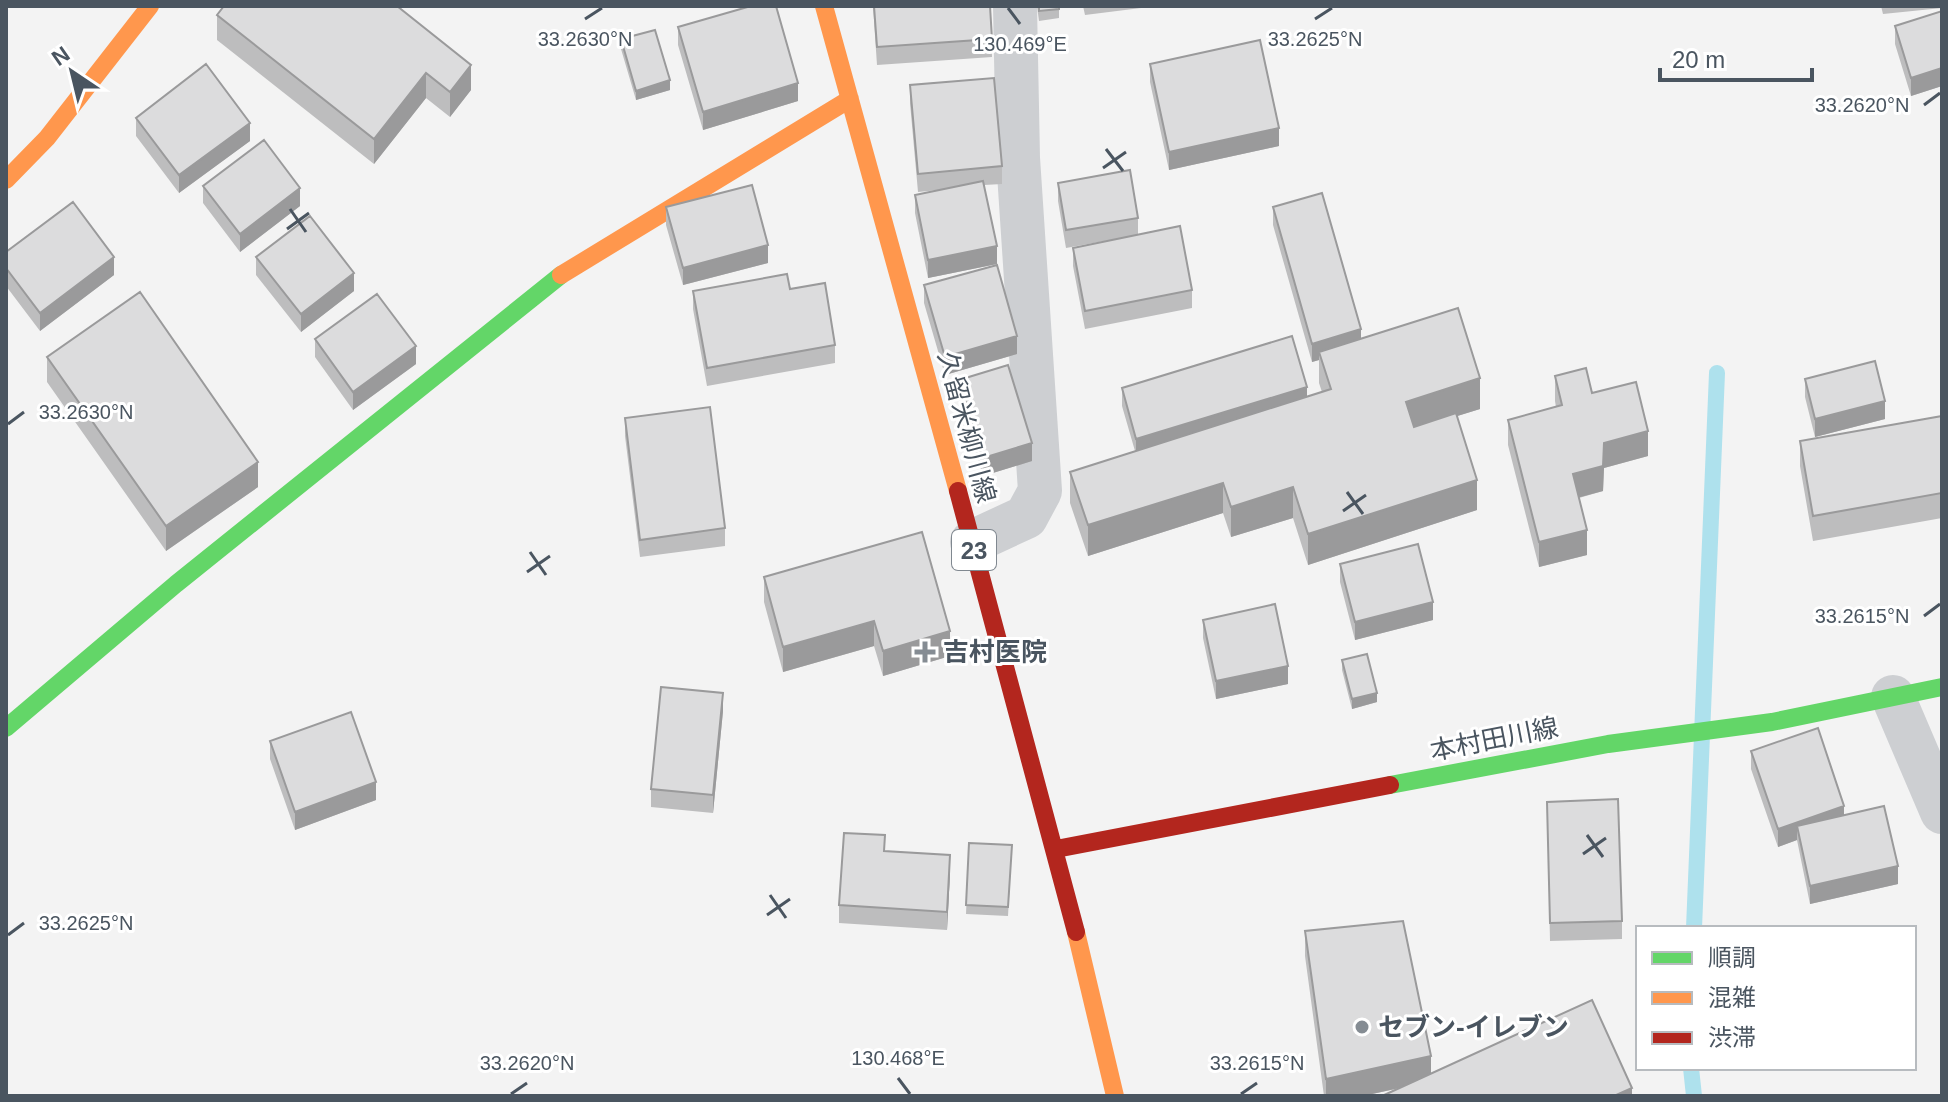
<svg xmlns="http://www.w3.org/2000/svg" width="1948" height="1102" font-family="Helvetica,'Noto Sans JP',sans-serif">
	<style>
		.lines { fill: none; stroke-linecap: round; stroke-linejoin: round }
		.stream { stroke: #aee1ed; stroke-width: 16 }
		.street { stroke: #cdcfd2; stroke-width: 44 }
		.fast { stroke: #63d668; stroke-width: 18 }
		.slow { stroke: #ff974d; stroke-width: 18 }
		.jam { stroke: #b3261e; stroke-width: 18 }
		.wall { fill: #bdbdbe }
		.shaded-wall { fill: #9a9a9b }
		.building { fill: #dcdcdd; stroke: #9a9a9b; stroke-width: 2 }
		.ticks { fill: none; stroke: #4a5560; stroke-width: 3 }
		.poi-dot { fill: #858c93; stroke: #fff; stroke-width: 3 }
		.labels { text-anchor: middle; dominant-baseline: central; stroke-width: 6; stroke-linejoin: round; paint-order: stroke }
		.shield { fill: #fff; stroke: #808890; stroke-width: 2 }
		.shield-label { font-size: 24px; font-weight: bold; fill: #4a5560 }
		.street-label { font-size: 26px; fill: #4a5560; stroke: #fff }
		.poi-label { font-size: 26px; font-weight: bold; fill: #4a5560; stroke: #fff; text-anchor: start }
		.ticks-label { font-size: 20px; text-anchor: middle; fill: #4a5560; stroke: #fff; stroke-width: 6; stroke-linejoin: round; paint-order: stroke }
	</style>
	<rect width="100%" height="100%" fill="#f3f3f3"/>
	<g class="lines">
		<path class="stream" d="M1694 928 1717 373
			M1691 1068 1694 1096"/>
		<path class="street" d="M972 542 1026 517 1040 491 1018 158 1015 6
			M1893 697 1942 812"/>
		<path class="fast" d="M6 728 176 584 561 275
			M1390 785 1608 744 1772 722 1942 687"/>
		<path class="slow" d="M824 6 958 491
			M6 180 47 138 150 6
			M561 275 850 99
			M1076 932 1115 1096"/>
		<path class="jam" d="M958 491 1076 932
			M1056 849 1390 785"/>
	</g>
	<path class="wall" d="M397 6 471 90 450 117 426 98 374 164 217 40V15Z
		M873 6H990L992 57 877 65Z
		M1037 6H1059V18L1039 21Z
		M1083 6H1157L1085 15Z
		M1881 6H1942V8L1883 14Z
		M1942 11V86L1911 96 1895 44V26Z
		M678 27 798 101 703 130 678 45Z
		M621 39 670 90 636 100 621 49Z
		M1150 64 1279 146 1169 170 1150 82Z
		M910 85 1002 166V184L984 185 997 264 928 278 915 213V195L939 190 918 192 910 103Z
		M136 118 250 141 179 193 136 136Z
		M1058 183 1138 218V235L1192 290V308L1085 329 1073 266V248L1110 240 1066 248 1058 201Z
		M203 186 300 206 240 252 203 203Z
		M666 207 768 263 683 285 666 225Z
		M1273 207 1361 339 1480 409 1457 416 1477 510 1308 565 1293 518 1231 537 1223 513 1088 556 1070 503V472L1135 451 1122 406V388L1307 397 1322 392 1319 383V360L1312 362 1273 225Z
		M6 252 114 275 40 331 6 286Z
		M256 257 354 291 301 332 256 275Z
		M924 285 1017 354 945 375 924 303Z
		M790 289 835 345V363L707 386 693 309V291Z
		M315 339 416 364 353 410 315 357Z
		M47 357 258 487 166 551 47 382Z
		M1555 376 1592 393 1648 456 1604 468 1603 491 1579 498 1587 555 1539 567 1508 445V420L1556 407 1555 401Z
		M1805 379 1885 419 1815 437 1805 397Z
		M959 380 1032 461 983 476 959 398Z
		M1942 416V518L1813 541 1800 466V441Z
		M625 418 725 528V546L640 557 625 436Z
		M922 532 950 656 883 676 874 646 783 672 764 602V577Z
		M1340 564 1433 620 1355 640 1340 582Z
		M1203 620 1288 684 1216 699 1203 638Z
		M1342 660 1377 702 1352 709 1342 670Z
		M723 711 713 813 651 807V789Z
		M270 741 376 800 295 830 270 759Z
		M1751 751 1844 816 1898 884 1810 904 1797 840 1778 847 1751 769Z
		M1547 802 1622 921V939L1550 941Z
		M969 843 1012 845 1008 916 966 914Z
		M885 851 950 873 947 930 839 923V905Z
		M1305 931 1431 1074 1632 1096 1400 1088 1363 1096H1324L1305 956Z"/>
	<path class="shaded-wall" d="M471 65V90L450 117V92Z
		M1942 68V86L1911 96V78Z
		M426 73V98L374 164V139Z
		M670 80V90L636 100V91Z
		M798 83V101L703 130V112Z
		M250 123V141L179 193V175Z
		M1279 128V146L1169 170V152Z
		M300 188V206L240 252V234Z
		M768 245V263L683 285V268Z
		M997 246V264L928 278V260Z
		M114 257V275L40 331V313Z
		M354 273V291L301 332V314Z
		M1361 329V347L1319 352V360L1312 362V344Z
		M1017 336V354L945 375V357Z
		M416 346V364L353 410V392Z
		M1480 378V409L1406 432V402Z
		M1307 387V405L1136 456V439Z
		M1885 401V419L1815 437V419Z
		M1648 431V456L1604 468 1603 491 1573 499V474L1604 443Z
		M1032 443V461L983 476V458Z
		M258 462V487L166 551V526Z
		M1477 480V510L1308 565V534Z
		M1223 483V513L1088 556V525Z
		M1293 487V518L1231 537V507Z
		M1587 530V555L1539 567V542Z
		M1433 602V620L1355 640V622Z
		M874 621V646L783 672V647Z
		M950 631V656L883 676V651Z
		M1288 666V684L1216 699V681Z
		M723 693V711L713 813V795Z
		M1377 693V702L1352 709V699Z
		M376 782V800L295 830V812Z
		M1844 806V824L1797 826V840L1778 847V829Z
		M950 855V873L947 930V912Z
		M1898 866V884L1810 904V886Z
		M1431 1056V1081L1363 1096H1326V1079Z
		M1632 1088V1096H1614Z"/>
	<path class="building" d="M224 6H397L471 65 450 92 426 73 374 139 217 15Z
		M751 6H776L798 83 703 112 678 27Z
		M874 6H990L992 39 877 47Z
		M1039 6H1059V9L1039 11Z
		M1942 11V68L1911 78 1895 26Z
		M655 30 670 80 636 91 621 39Z
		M1260 40 1279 128 1169 152 1150 64Z
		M206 64 250 123 179 175 136 118Z
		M994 78 1002 166 918 174 910 85Z
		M264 140 300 188 240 234 203 186Z
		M1130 170 1138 218 1066 230 1058 183Z
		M983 181 997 246 928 260 915 195Z
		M752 185 768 245 683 268 666 207Z
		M1322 193 1361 329 1312 344 1273 207Z
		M73 202 114 257 40 313 6 268V252Z
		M310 216 354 273 301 314 256 257Z
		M1180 226 1192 290 1085 311 1073 248Z
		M997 265 1017 336 945 357 924 285Z
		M787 274 790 289 825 283 835 345 707 368 693 291Z
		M140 292 258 462 166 526 47 357Z
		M377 294 416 346 353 392 315 339Z
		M1458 308 1480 378 1406 402 1414 427 1456 413 1477 480 1308 534 1293 487 1231 507 1223 483 1088 525 1070 472 1331 389 1319 352Z
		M1292 336 1307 387 1136 439 1122 388Z
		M1875 361 1885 401 1815 419 1805 379Z
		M1008 365 1032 443 983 458 959 380Z
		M1586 368 1592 393 1636 382 1648 431 1604 443 1603 466 1573 474 1587 530 1539 542 1508 420 1562 405 1555 376Z
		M710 407 725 528 640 540 625 418Z
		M1942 416V493L1813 516 1800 441Z
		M922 532 950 631 883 651 874 621 783 647 764 577Z
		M1418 544 1433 602 1355 622 1340 564Z
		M1275 604 1288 666 1216 681 1203 620Z
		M1367 654 1377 693 1352 699 1342 660Z
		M661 687 723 693 713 795 651 789Z
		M351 712 376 782 295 812 270 741Z
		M1818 728 1844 806 1778 829 1751 751Z
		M1618 799 1622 921 1550 923 1547 802Z
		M1884 806 1898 866 1810 886 1797 826Z
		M844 833 885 835 884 851 950 855 947 912 839 905Z
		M969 843 1012 845 1008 907 966 905Z
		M1403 921 1431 1056 1326 1079 1305 931Z
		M1592 1000 1632 1088 1614 1096H1382Z"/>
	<path class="ticks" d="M1008 8 1020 24M585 19 602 8M1315 19 1332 8M1924 105 1940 93M1106 149 1123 171M1103 168 1126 152M290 209 306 232M287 229 309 213M8 424 24 412M1347 492 1363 514M1343 511 1366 495M530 552 546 575M527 572 550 556M1924 616 1940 604M1587 835 1603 857M1583 854 1606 838M770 895 786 918M767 915 790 899M8 935 24 923M898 1078 910 1094M511 1094 527 1083M1241 1094 1257 1083"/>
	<g class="poi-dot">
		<path d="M921 640h8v8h8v8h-8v8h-8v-8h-8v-8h8z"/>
		<circle cx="1362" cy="1027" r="8"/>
	</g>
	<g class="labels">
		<rect class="shield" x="952" y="530" width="44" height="40" rx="6"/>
		<g class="shield-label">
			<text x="974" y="550">23</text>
		</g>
		<g class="street-label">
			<text transform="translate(967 427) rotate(75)">久留米柳川線</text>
			<text transform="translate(1494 739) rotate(-11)">本村田川線</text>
		</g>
		<g class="poi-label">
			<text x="943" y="652">吉村医院</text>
			<text x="1378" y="1027">セブン-イレブン</text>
		</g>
	</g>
	<g class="ticks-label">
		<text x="585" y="46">33.2630°N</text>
		<text x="1315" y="46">33.2625°N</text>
		<text x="1020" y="51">130.469°E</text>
		<text x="1862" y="112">33.2620°N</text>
		<text x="86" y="419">33.2630°N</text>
		<text x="1862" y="623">33.2615°N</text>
		<text x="86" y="930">33.2625°N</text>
		<text x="898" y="1065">130.468°E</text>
		<text x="527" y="1070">33.2620°N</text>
		<text x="1257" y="1070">33.2615°N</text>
	</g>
	<rect width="1948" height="1102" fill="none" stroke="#4a5560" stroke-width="16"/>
	<rect x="1636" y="926" width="280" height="144" fill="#ffffff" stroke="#b7bbbf" stroke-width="2"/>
	<rect x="1652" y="952" width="40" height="12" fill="#63d668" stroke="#b7bbbf" stroke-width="2"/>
	<text x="1708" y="966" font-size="24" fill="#4a5560">順調</text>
	<rect x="1652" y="992" width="40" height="12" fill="#ff974d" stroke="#b7bbbf" stroke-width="2"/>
	<text x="1708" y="1006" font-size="24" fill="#4a5560">混雑</text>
	<rect x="1652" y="1032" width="40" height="12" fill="#b3261e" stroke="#b7bbbf" stroke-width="2"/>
	<text x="1708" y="1046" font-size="24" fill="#4a5560">渋滞</text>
	<g transform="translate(72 72) rotate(325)" stroke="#ffffff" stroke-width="6" paint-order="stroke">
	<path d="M0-6L14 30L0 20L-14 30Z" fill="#4a5560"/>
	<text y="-12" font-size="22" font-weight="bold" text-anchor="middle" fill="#4a5560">N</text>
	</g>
	<path d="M1660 68v12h152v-12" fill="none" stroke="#4a5560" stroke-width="4"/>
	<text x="1672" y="68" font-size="24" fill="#4a5560" stroke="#ffffff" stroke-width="6" paint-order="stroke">20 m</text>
</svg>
